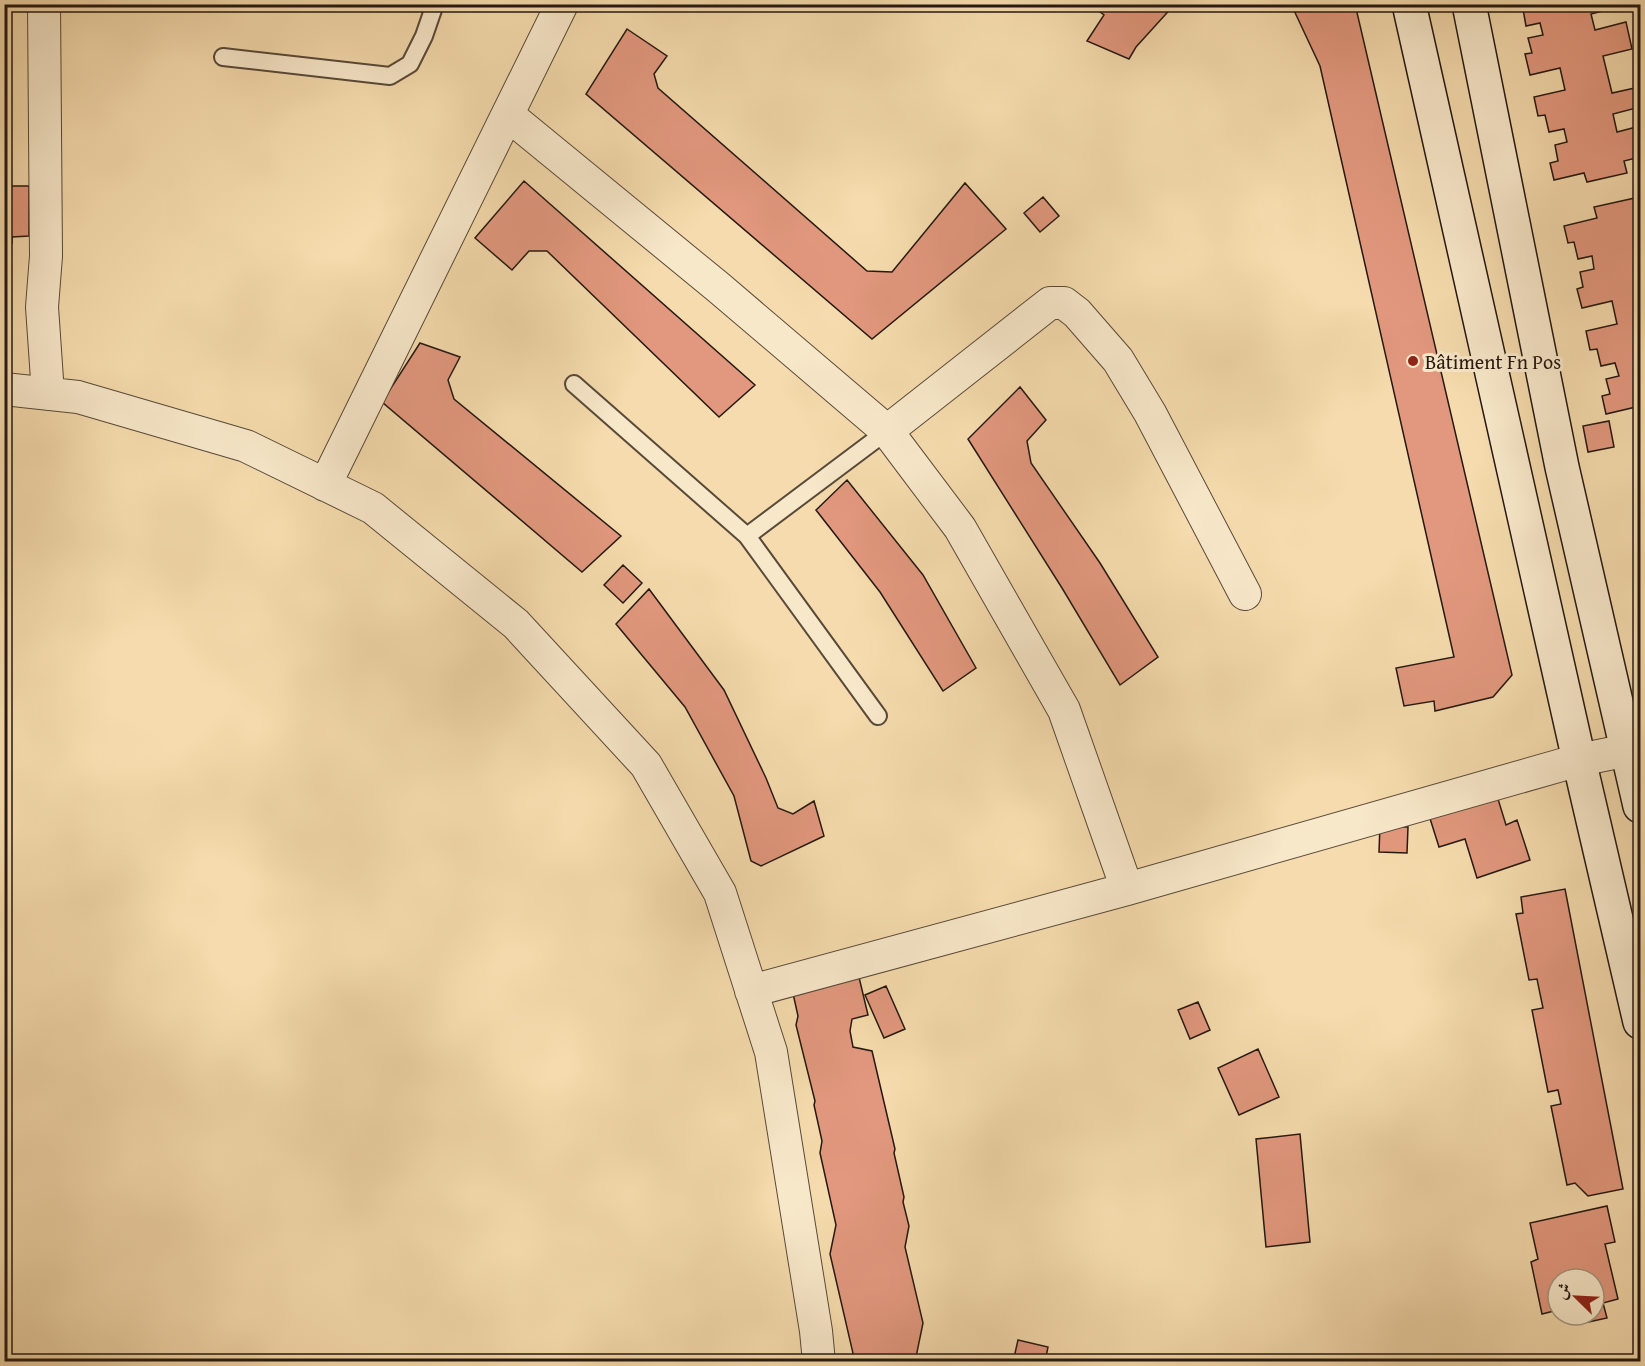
<svg xmlns="http://www.w3.org/2000/svg" width="1645" height="1366" font-family="'Gentium Book Plus',Amiri,serif">
	<style>
		.building { fill: #e2987e; stroke: #241812; stroke-width: 1.5 }
		.lines { fill: none; stroke-linecap: round; stroke-linejoin: round }
		.lane-casing { stroke: #584939; stroke-width: 20 }
		.street-casing { stroke: #584939; stroke-width: 34 }
		.secondary-casing { stroke: #241812; stroke-width: 36 }
		.lane { stroke: #f8e8ca; stroke-width: 16 }
		.street { stroke: #f8e8ca; stroke-width: 32 }
		.secondary { stroke: #f8e8ca; stroke-width: 33 }
		.poi-dot { fill: #8f2418; stroke: #f8e8ca; stroke-width: 2 }
		.labels { text-anchor: middle; dominant-baseline: central; stroke-width: 6; stroke-linejoin: round; paint-order: stroke }
		.poi-label { font-size: 20px; fill: #241812; stroke: #f8e8ca; text-anchor: start }
	</style>
	<rect width="100%" height="100%" fill="#f5dbad"/>
	<filter id="stains"><feTurbulence type="fractalNoise" baseFrequency=".00333" numOctaves="4"/><feColorMatrix values="0 0 0 0 .2 0 0 0 0 .09 0 0 0 0 .02 0 0 0 .5 -.17"/></filter>
	<radialGradient id="worn" r=".72"><stop offset=".6" stop-color="#630" stop-opacity="0"/><stop offset="1" stop-color="#630" stop-opacity=".3"/></radialGradient>
	<path class="building" d="M1104 4H1175L1136 47 1129 59 1087 41 1104 15 1099 11Z
		M1291 4H1355L1512 675 1493 697 1435 711 1434 701 1404 706 1396 668 1454 657 1320 66Z
		M1515 4H1621L1622 6 1591 14 1595 30 1626 22 1632 49 1603 56 1612 93 1635 88 1640 107 1613 114 1617 132 1640 126V157L1624 161 1627 173 1587 182 1584 173 1554 180 1550 163 1558 161 1555 145 1567 142 1564 129 1549 132 1545 115 1538 116 1534 97 1565 90 1560 68 1530 75 1525 54 1532 53 1528 38 1543 35 1540 23 1526 26 1523 9 1516 10Z
		M627 29 667 56 654 74 658 88 867 271 892 272 965 183 1006 229 872 339 586 94Z
		M524 181 755 385 719 417 547 251H529L512 270 475 238Z
		M4 186H29V236L12 237V243H4Z
		M1043 197 1059 216 1040 232 1024 213Z
		M1635 198 1638 209 1640 208V302L1638 303 1640 312V416L1638 417 1636 407 1606 414 1602 396 1610 394 1606 379 1619 376 1615 363 1601 366 1597 349 1590 350 1586 331 1617 324 1612 301 1582 308 1577 289 1583 287 1580 272 1594 269 1592 256 1578 259 1574 242 1568 243 1564 226 1597 218 1594 207Z
		M420 343 460 357 448 380 454 399 621 536 582 572 382 402Z
		M1020 387 1046 420 1027 441 1031 463 1100 563 1158 657 1120 685 1062 588 968 439Z
		M1609 421 1614 447 1588 452 1583 426Z
		M847 480 923 575 976 668 943 691 880 592 816 510Z
		M623 565 642 583 623 603 604 585Z
		M649 589 724 690 766 778 778 808 793 814 814 801 824 836 761 866 751 861 734 796 685 707 616 624Z
		M1494 786 1506 825 1517 820 1530 860 1477 878 1465 839 1439 847 1427 809Z
		M1380 826 1408 827 1407 853 1379 852Z
		M1565 889 1623 1189 1588 1196 1575 1183 1567 1185 1551 1106 1561 1104 1558 1090 1548 1092 1532 1010 1543 1008 1537 979 1529 980 1516 914 1523 913 1521 897Z
		M858 973 868 1015 852 1019 850 1031 853 1047 872 1051 895 1149 894 1153 904 1197 903 1202 909 1226 905 1247 923 1323 915 1362H855L830 1254 836 1225 820 1153 822 1141 814 1105 815 1101 796 1025 798 1016 792 989Z
		M886 986 905 1029 884 1038 865 995Z
		M1198 1002 1210 1030 1190 1039 1178 1010Z
		M1258 1049 1279 1097 1239 1115 1218 1068Z
		M1300 1134 1310 1242 1266 1247 1256 1139Z
		M1607 1206 1615 1242 1605 1244 1618 1299 1603 1303 1607 1318 1579 1324 1577 1315H1594V1279H1558V1310L1542 1314 1531 1262 1538 1259 1530 1223Z
		M1018 1340 1048 1347 1045 1362H1013Z"/>
	<g class="lines">
		<g class="lane-casing">
			<path id="lane" d="M223 57 390 76 410 64 424 36 435 4
				M574 384 747 536 878 716
				M747 536 887 431"/>
		</g>
		<g class="street-casing">
			<path id="street" d="M44 4 46 256 42 307 48 394
				M508 115 718 287 887 431 960 528 1064 710 1127 889
				M4 389 78 397 246 446 373 508 516 624 646 765 720 893 771 1052 816 1331 819 1362
				M887 431 1050 303H1064L1077 313 1118 360 1150 413 1245 594
				M325 485 562 4
				M751 991 1127 889 1579 760 1628 750 1640 746"/>
		</g>
		<g class="secondary-casing">
			<path id="secondary" d="M1409 4 1579 760 1640 1022
				M1469 4 1562 467 1640 806"/>
		</g>
		<use href="#lane" class="lane"/>
		<use href="#street" class="street"/>
		<use href="#secondary" class="secondary"/>
	</g>
	<circle class="poi-dot" cx="1413" cy="361" r="6"/>
	<g class="labels">
		<g class="poi-label">
			<text x="1425" y="361">Bâtiment Fn Pos</text>
		</g>
	</g>
	<rect width="1645" height="1366" fill="none" stroke="#f5dbad" stroke-width="24"/>
	<rect x="6" y="6" width="1633" height="1354" fill="none" stroke="#241812" stroke-width="3"/>
	<rect x="12" y="12" width="1621" height="1342" fill="none" stroke="#241812" stroke-width="1.5"/>
	<g transform="translate(1576 1297) rotate(294)"><circle r="28" fill="#f8e8ca" stroke="#a39580" stroke-width="1.5"/>
	<path d="M0-4.5L10 22L0 15L-10 22Z" fill="#8f2418"/>
	<text y="-9" font-size="16" font-weight="bold" text-anchor="middle" fill="#241812">ش</text>
	</g>
	<rect width="100%" height="100%" filter="url(#stains)"/>
	<rect width="100%" height="100%" fill="url(#worn)"/>
</svg>
